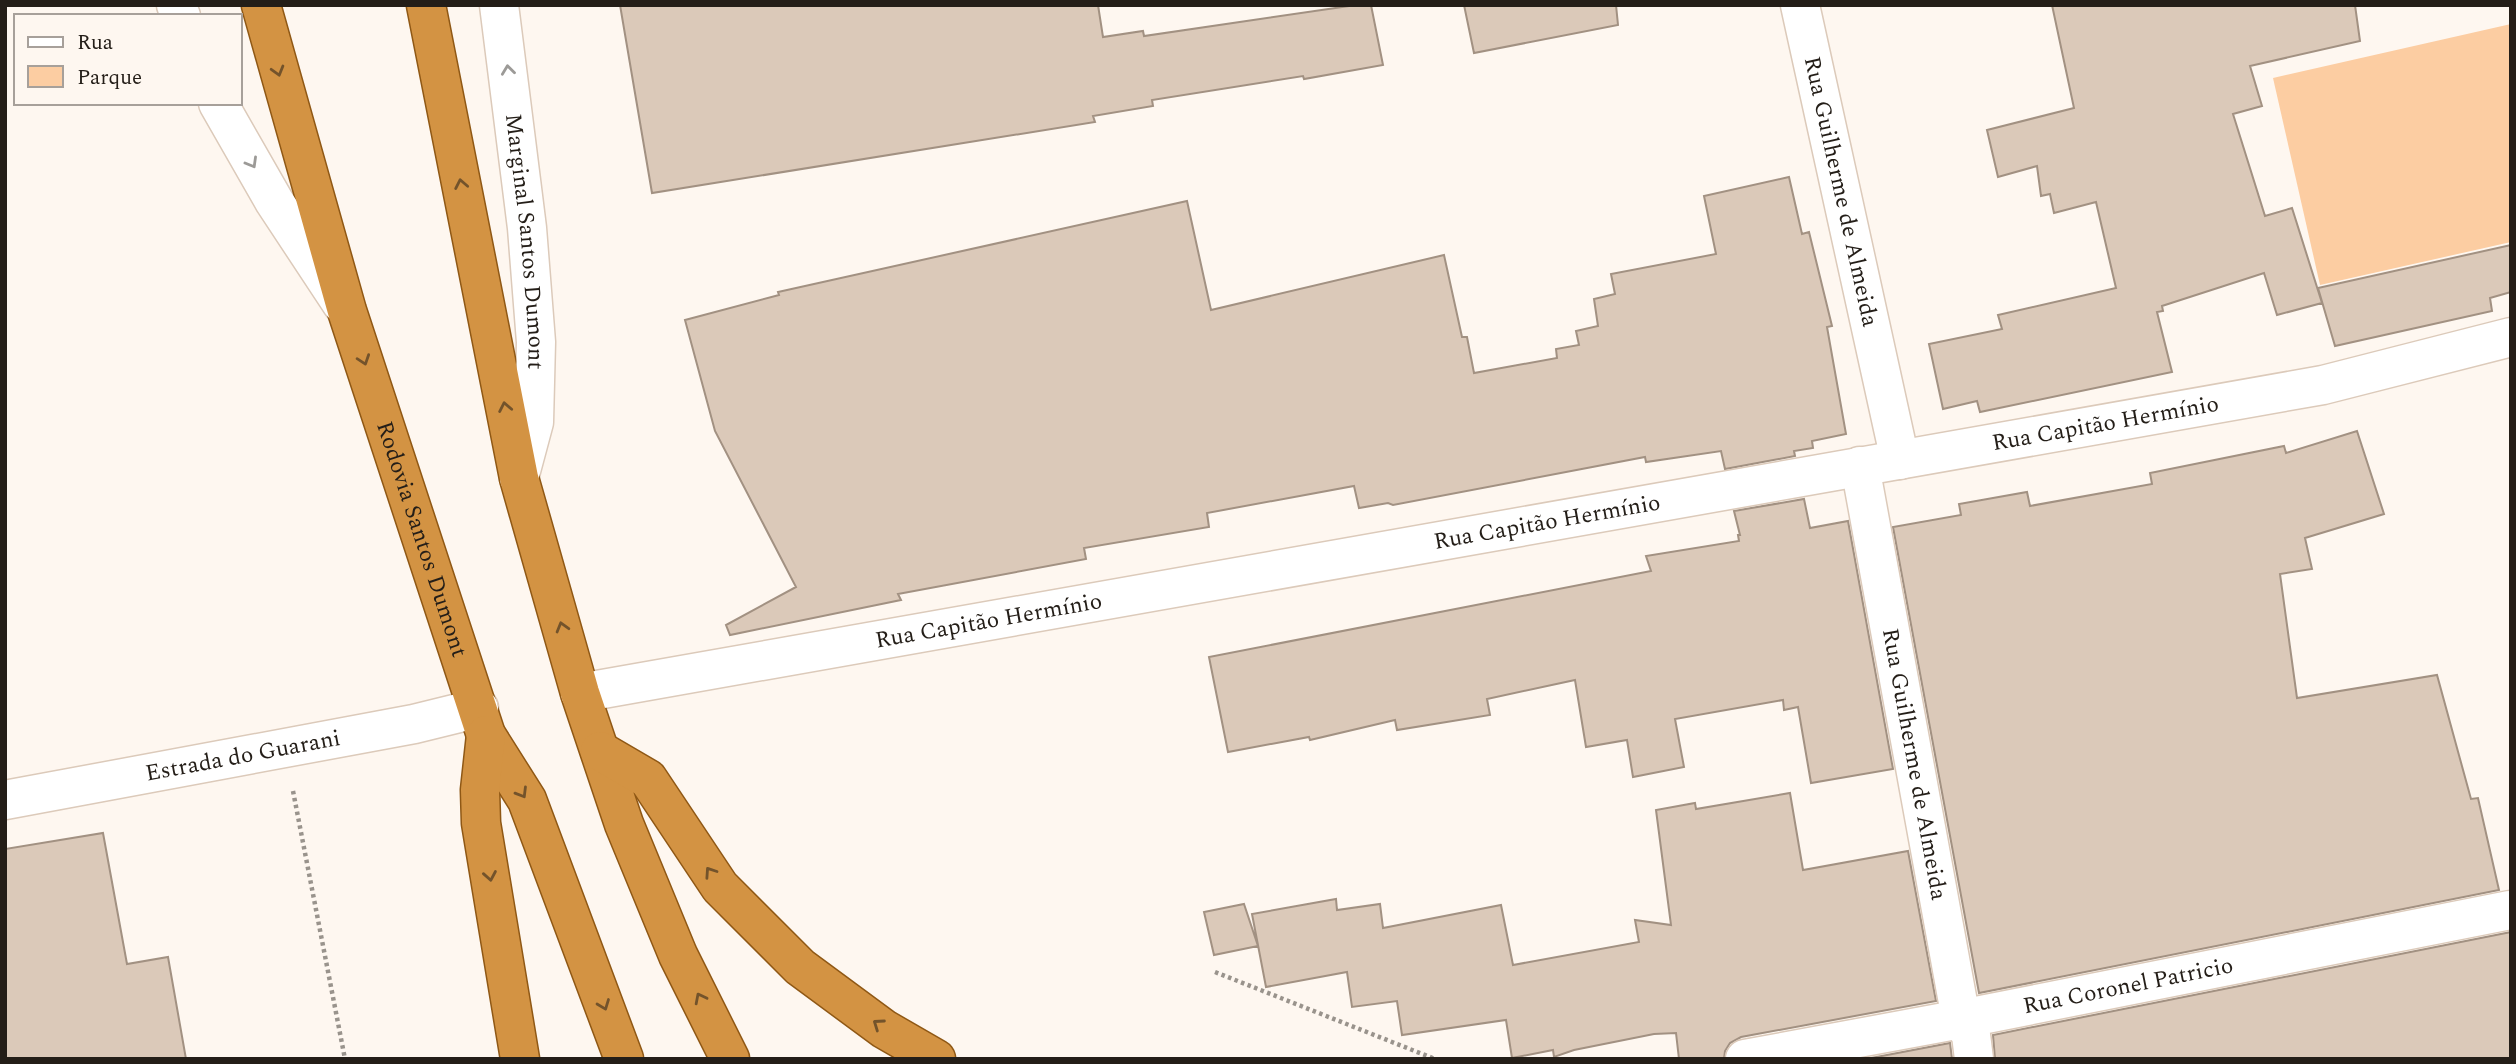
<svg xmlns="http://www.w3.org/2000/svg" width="2516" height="1064" font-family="Spectral,serif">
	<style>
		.green { fill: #fccda2 }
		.building { fill: #dbc9b9; stroke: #a29182; stroke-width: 2 }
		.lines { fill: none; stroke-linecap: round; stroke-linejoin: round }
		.minor-casing { stroke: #dccaba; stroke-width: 41 }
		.secondary-casing { stroke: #dccaba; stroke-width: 41 }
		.trunk-casing { stroke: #8f5815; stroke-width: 41 }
		.path { stroke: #99938c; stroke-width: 4.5; stroke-dasharray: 3.5 3.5; stroke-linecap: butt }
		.minor { stroke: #fff; stroke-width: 38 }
		.secondary { stroke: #fff; stroke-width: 38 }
		.trunk { stroke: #d39343; stroke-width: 38 }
		.oneway { stroke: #9c9a97 }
		.oneway2 { stroke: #73532b }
		.labels { text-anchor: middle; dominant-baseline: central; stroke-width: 7; stroke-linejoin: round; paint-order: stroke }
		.street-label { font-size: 23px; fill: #241e18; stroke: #fef7f0 }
	</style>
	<rect width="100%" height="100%" fill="#fef7f0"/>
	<path class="green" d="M2511 24V242L2320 285 2273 78Z"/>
	<path class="building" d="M620 5H1098L1103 37 1143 31 1144 36 1356 5H1371L1383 65 1304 79 1303 76 1152 100 1153 106 1093 116 1095 122 652 193Z
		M1464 5H1616L1618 25 1474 53Z
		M2052 5H2355L2360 41 2250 66 2262 106 2233 114 2265 216 2292 208 2322 303 2277 315 2264 273 2162 306 2163 311 2157 312 2172 372 1980 412 1977 401 1943 409 1929 344 2002 329 1998 315 2116 288 2096 202 2054 213 2050 194 2041 196 2037 166 1998 177 1987 130 2074 108Z
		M1789 177 1802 234 1809 232 1832 326 1827 327 1846 434 1812 441 1813 448 1794 451 1795 456 1725 469 1721 451 1646 462 1645 457 1393 505 1388 503 1359 508 1354 486 1207 513 1209 527 1084 548 1086 559 898 594 901 600 730 635 726 625 796 587 715 431 685 320 779 295 778 292 1187 201 1211 310 1444 255 1462 337H1467L1474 373 1557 358 1556 349 1579 345 1576 331 1598 326 1594 299 1615 294 1611 274 1716 254 1704 196Z
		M2511 245V292L2490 298 2492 311 2335 346 2318 288Z
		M2357 431 2384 514 2305 538 2312 569 2280 574 2297 698 2437 675 2471 799 2478 798 2499 890 1979 993 1893 527 1961 515 1959 504 2027 492 2030 506 2152 484 2150 473 2284 446 2286 453Z
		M1804 499 1810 528 1848 521 1893 769 1811 783 1798 707 1784 710 1783 700 1675 719 1684 767 1633 777 1627 740 1586 747 1575 680 1487 699 1490 715 1397 730 1395 720 1310 740 1309 737 1228 752 1209 657 1651 571 1646 556 1739 541 1738 535H1740L1734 511Z
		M1790 793 1803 870 1908 851 1936 1001 1741 1037 1730 1043 1725 1051 1724 1059H1679L1676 1033 1654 1034 1574 1050 1554 1057 1553 1050 1512 1058 1506 1020 1402 1035 1397 1001 1352 1007 1347 972 1266 987 1252 914 1336 899 1337 910 1380 904 1383 928 1501 905 1513 965 1639 942 1635 920 1671 925 1656 810 1695 803 1696 809Z
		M103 833 127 964 168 957 186 1059H5V849Z
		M1244 904 1258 946 1214 955 1204 912Z
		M2511 932V1059H1995L1993 1035Z
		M1950 1043 1952 1059H1866Z"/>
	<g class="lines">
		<g class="minor-casing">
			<g id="minor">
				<path id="s1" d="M1800 5 1900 460"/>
				<path id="s2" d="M1860 466 1961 1019 1971 1035 1974 1059"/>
				<path id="s3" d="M580 693 2323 385 2511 337"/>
				<path id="s4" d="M5 800 414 724 479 708"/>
				<path id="s5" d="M1745 1059 1961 1019 2510 910"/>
			</g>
		</g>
		<g class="secondary-casing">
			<g id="secondary">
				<path d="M176 5 181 16"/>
				<path id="s6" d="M499 5 527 228 536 342 534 422 519 478"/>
				<path d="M218 103 274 201 342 304"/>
			</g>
		</g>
		<g class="trunk-casing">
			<g id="trunk">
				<path id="s7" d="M261 5 347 311 486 735 527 800 624 1059"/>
				<path d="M426 5 519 478 580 693 624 824 678 955 730 1059"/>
				<path d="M486 735 480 790 481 823 520 1059"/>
				<path d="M600 751 648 779 720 887 800 967 884 1029 936 1059"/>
			</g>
		</g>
		<path class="path" d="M293 791 345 1059
			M1215 972 1435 1059"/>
		<use href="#minor" class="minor"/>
		<use href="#secondary" class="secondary"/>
		<use href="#trunk" class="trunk"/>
	</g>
	<defs><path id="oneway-chevron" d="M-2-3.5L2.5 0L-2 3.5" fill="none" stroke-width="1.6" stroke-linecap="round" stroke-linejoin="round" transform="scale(1.75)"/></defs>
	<g class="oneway">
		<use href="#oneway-chevron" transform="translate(508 70) rotate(-97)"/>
		<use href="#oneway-chevron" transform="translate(252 163) rotate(60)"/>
	</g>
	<g class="oneway2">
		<use href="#oneway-chevron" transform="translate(278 71) rotate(74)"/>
		<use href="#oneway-chevron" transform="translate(461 184) rotate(-101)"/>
		<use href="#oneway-chevron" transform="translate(364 360) rotate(71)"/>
		<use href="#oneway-chevron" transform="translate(505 407) rotate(-101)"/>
		<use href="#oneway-chevron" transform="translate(562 627) rotate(-106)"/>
		<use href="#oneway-chevron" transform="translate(522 793) rotate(59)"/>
		<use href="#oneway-chevron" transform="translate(710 872) rotate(-124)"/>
		<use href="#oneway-chevron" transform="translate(490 876) rotate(80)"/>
		<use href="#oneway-chevron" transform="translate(700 998) rotate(-117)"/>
		<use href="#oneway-chevron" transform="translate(604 1005) rotate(69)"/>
		<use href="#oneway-chevron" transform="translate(878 1024) rotate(-145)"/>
	</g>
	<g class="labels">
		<g class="street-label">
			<text stroke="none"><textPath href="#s1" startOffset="191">Rua Guilherme de Almeida</textPath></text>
			<text stroke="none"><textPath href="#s6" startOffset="238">Marginal Santos Dumont</textPath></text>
			<text stroke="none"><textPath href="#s3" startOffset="1549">Rua Capitão Hermínio</textPath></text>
			<text stroke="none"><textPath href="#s3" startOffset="982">Rua Capitão Hermínio</textPath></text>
			<text stroke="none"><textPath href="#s7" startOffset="558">Rodovia Santos Dumont</textPath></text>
			<text stroke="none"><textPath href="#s3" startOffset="415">Rua Capitão Hermínio</textPath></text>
			<text stroke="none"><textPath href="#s4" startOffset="242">Estrada do Guarani</textPath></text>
			<text stroke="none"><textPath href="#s2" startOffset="303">Rua Guilherme de Almeida</textPath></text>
			<text stroke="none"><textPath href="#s5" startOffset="390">Rua Coronel Patricio</textPath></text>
		</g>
	</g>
	<rect width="2516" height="1064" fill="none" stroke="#241e18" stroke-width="14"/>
	<rect x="14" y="14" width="228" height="91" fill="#fef7f0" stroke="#a7a09a" stroke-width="2"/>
	<rect x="28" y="37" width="35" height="10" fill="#ffffff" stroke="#a7a09a" stroke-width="2"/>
	<text x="77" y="49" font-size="21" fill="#241e18">Rua</text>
	<rect x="28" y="66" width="35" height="21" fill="#fccda2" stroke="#a7a09a" stroke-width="2"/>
	<text x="77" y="84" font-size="21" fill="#241e18">Parque</text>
</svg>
